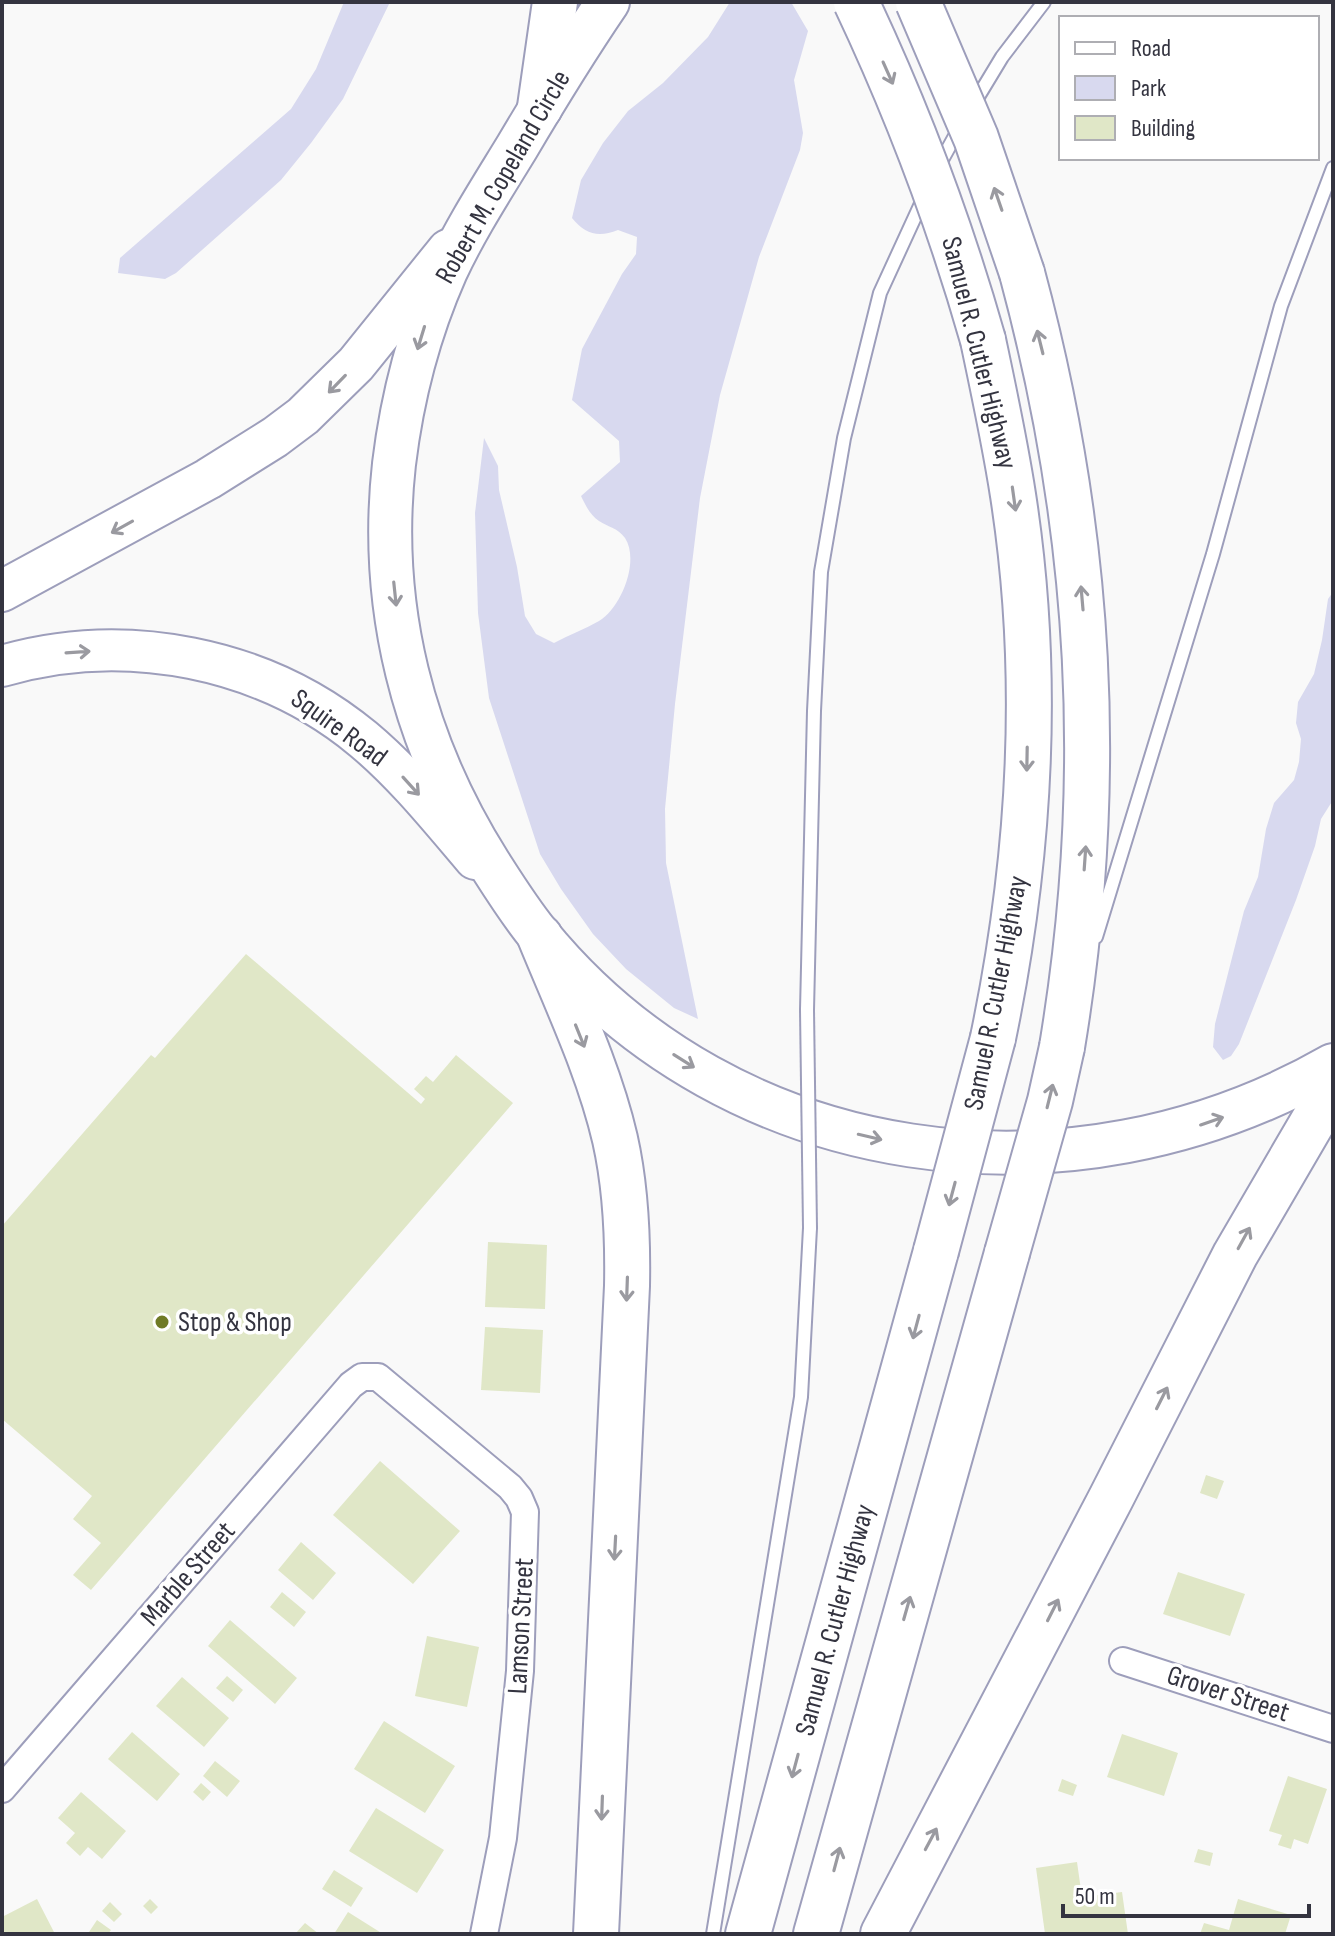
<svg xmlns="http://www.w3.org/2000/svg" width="1335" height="1936" font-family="'Sofia Sans Condensed',sans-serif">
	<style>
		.green { fill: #d8d9ef }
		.building { fill: #e0e7c7 }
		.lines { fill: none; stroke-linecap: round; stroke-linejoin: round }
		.service-casing { stroke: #9d9ebb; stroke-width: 16 }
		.minor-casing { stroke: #9d9ebb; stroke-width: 30 }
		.primary-casing { stroke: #9d9ebb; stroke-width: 44 }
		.trunk-casing { stroke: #9d9ebb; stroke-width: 46 }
		.motorway-casing { stroke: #9d9ebb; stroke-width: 48 }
		.service { stroke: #fff; stroke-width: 12 }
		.minor { stroke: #fff; stroke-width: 26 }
		.primary { stroke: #fff; stroke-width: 40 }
		.trunk { stroke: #fff; stroke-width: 42 }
		.motorway { stroke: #fff; stroke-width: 44 }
		.service-bridge-casing { stroke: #9d9ebb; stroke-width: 16; stroke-linecap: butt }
		.motorway-bridge-casing { stroke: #9d9ebb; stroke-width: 48; stroke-linecap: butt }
		.service-bridge { stroke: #fff; stroke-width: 12 }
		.motorway-bridge { stroke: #fff; stroke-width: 44 }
		.oneway { stroke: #9a9aa0 }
		.poi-dot { fill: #6f7a26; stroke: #fff; stroke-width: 3 }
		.labels { text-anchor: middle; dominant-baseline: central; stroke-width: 7; stroke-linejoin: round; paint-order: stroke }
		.street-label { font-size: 28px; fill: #343440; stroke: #fff }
		.poi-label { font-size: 28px; fill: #343440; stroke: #fff; text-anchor: start }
	</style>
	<rect width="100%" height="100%" fill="#f9f9f9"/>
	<path class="green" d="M344 2H390L343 99 311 143 281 180 176 273 165 279 118 273 120 258 291 109 316 69Z
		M730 2H791L808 31 794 80 803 133 800 150 759 257 720 395 700 498 675 704 665 809 666 863 698 1019 674 1008 626 969 593 934 561 889 540 854 489 698 478 613 475 513 484 438 498 466 499 490 517 567 525 616 536 634 554 643C569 635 585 629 599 621 621 608 640 561 625 538 618 528 608 527 599 521 590 515 586 506 581 496L620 462 619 441 572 400 582 349 622 274 636 254 637 237 618 230C598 238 585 234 572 218L581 180 603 143 628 111 663 83 708 37Z
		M1333 592V800L1321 819 1315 846 1296 900 1239 1044 1231 1056 1223 1060 1213 1047 1215 1024 1244 911 1258 877 1266 829 1274 803 1294 780 1299 762 1301 739 1296 723 1298 702 1314 674 1322 640 1328 599Z"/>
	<path class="building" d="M246 954 421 1104 425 1099 414 1089 426 1076 433 1082 456 1055 513 1103 91 1590 73 1575 101 1543 73 1519 92 1496 2 1419V1226L151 1055 155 1058Z
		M488 1242 547 1245 545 1309 485 1307Z
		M485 1327 543 1330 540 1393 481 1390Z
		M380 1461 460 1531 413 1584 333 1515Z
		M1206 1475 1224 1481 1217 1499 1200 1493Z
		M301 1542 336 1573 313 1600 278 1570Z
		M1178 1572 1245 1594 1230 1636 1163 1614Z
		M282 1592 306 1612 294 1627 270 1607Z
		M230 1620 297 1678 275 1704 208 1646Z
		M427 1636 479 1647 467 1707 415 1696Z
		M227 1676 243 1690 233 1702 216 1688Z
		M182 1677 229 1718 204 1747 156 1706Z
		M384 1721 455 1766 425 1813 354 1769Z
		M132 1732 180 1774 157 1801 108 1759Z
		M1122 1734 1178 1753 1164 1796 1107 1777Z
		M215 1761 240 1781 227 1797 203 1776Z
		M1288 1776 1327 1789 1308 1844 1294 1839 1291 1849 1278 1845 1282 1835 1269 1831Z
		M1062 1779 1077 1785 1073 1796 1058 1791Z
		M201 1783 211 1792 203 1801 193 1792Z
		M81 1792 126 1831 102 1859 88 1847 80 1856 66 1843 75 1833 58 1818Z
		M376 1808 444 1850 417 1893 349 1851Z
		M1198 1849 1213 1853 1210 1866 1194 1862Z
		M1077 1862 1082 1897 1122 1892 1128 1934H1045L1036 1868Z
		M334 1870 363 1888 351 1907 322 1889Z
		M37 1899 55 1934H3L2 1917Z
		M150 1899 158 1907 151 1914 143 1906Z
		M1238 1899 1291 1915 1285 1934H1200L1204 1923 1229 1930Z
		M110 1902 122 1914 114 1922 102 1911Z
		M348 1912 383 1934H334Z
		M97 1920 111 1930 108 1934 89 1932Z
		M305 1923 319 1934H295Z"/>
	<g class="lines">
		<g class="service-casing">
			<path id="service" d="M973 105 1002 57 1044 2
				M938 167 960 127
				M1096 937 1213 554 1281 306 1333 168
				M807 1010 814 711 821 572 844 438 880 293 925 195
				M713 1934 801 1397 810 1228"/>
		</g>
		<g class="minor-casing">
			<path id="minor" d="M1123 1661 1333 1729
				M2 1789 351 1385 362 1377H378L510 1487 519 1498 525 1512 520 1671 503 1838 484 1934"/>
		</g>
		<g class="primary-casing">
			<path id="primary" d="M2 591 208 479 275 437 303 416 356 364 448 250
				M2 666C125 630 264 657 363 739 405 774 440 818 475 859"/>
		</g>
		<g class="trunk-casing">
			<path id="trunk" d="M608 2C576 49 546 98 517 147 492 188 466 228 446 271 419 332 402 398 394 464 378 607 413 742 489 863 505 888 520 912 538 934 733 1173 1071 1215 1333 1065"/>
		</g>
		<g class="motorway-casing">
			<path id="motorway" d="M540 107 555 2
				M1022 273C1092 532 1106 782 1062 1047
				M983 340C994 392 1005 443 1013 495 1041 675 1030 860 993 1038
				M540 937C567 1003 599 1070 615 1139 626 1188 628 1237 627 1286L596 1934
				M748 1934 936 1251
				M816 1934 1007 1253
				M883 1934 1111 1498 1235 1255 1333 1087"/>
		</g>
		<use href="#service" class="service"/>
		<use href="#minor" class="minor"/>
		<use href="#primary" class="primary"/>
		<use href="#trunk" class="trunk"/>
		<use href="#motorway" class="motorway"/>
		<g class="service-bridge-casing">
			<path id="service-bridge" d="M807 1010 810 1228"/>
		</g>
		<g class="motorway-bridge-casing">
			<path id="motorway-bridge" d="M856 2C908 112 950 224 983 340
				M918 2 976 138 1022 273
				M936 1251 993 1038
				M1007 1253 1050 1101 1062 1047"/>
		</g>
		<use href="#service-bridge" class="service-bridge"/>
		<use href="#motorway-bridge" class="motorway-bridge"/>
	</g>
	<defs><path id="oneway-shaft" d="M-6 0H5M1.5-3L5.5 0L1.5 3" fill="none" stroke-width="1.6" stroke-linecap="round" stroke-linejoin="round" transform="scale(2)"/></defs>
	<g class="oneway">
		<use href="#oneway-shaft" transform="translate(888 73) rotate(66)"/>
		<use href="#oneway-shaft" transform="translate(998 199) rotate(-109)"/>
		<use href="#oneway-shaft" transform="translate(421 338) rotate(107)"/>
		<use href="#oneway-shaft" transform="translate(1040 342) rotate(-104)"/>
		<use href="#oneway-shaft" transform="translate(337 384) rotate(134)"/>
		<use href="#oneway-shaft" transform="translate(1014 499) rotate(82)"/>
		<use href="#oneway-shaft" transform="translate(122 527) rotate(151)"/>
		<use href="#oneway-shaft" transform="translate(395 594) rotate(84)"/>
		<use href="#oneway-shaft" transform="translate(1082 598) rotate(-95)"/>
		<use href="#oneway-shaft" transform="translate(78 652) rotate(-4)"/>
		<use href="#oneway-shaft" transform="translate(1027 759) rotate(91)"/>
		<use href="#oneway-shaft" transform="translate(411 786) rotate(48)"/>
		<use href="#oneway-shaft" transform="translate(1085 858) rotate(-86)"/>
		<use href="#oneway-shaft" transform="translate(580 1036) rotate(68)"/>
		<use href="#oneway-shaft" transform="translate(684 1061) rotate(32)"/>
		<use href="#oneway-shaft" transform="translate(1050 1096) rotate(-76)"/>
		<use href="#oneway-shaft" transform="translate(1212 1121) rotate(-19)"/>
		<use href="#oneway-shaft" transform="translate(870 1137) rotate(13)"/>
		<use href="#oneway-shaft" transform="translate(952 1194) rotate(105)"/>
		<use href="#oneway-shaft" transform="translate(1244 1238) rotate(-61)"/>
		<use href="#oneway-shaft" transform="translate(627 1289) rotate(92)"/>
		<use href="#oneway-shaft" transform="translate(916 1327) rotate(105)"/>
		<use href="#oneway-shaft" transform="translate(1162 1398) rotate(-63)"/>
		<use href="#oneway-shaft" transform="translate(615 1548) rotate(93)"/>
		<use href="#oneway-shaft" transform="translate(907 1608) rotate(-74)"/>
		<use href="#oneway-shaft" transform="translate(1053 1610) rotate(-63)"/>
		<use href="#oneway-shaft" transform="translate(795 1766) rotate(105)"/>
		<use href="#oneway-shaft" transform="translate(602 1808) rotate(92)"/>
		<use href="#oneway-shaft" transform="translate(931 1839) rotate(-62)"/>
		<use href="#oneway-shaft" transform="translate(837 1859) rotate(-75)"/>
	</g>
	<circle class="poi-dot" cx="162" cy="1322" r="8"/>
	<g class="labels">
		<g class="street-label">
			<text transform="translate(503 177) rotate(-60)">Robert M. Copeland Circle</text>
			<text transform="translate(979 353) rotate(76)">Samuel R. Cutler Highway</text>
			<text transform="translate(339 728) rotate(36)">Squire Road</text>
			<text transform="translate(996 993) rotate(-79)">Samuel R. Cutler Highway</text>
			<text transform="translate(188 1574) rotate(-49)">Marble Street</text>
			<text transform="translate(835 1620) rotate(-75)">Samuel R. Cutler Highway</text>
			<text transform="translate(521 1626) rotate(-87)">Lamson Street</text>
			<text transform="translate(1228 1694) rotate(18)">Grover Street</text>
		</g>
		<g class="poi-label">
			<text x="178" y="1322">Stop &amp; Shop</text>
		</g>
	</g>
	<rect width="1335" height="1936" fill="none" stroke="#343440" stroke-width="8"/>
	<rect x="1059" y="16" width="260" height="144" fill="#ffffff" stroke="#aeaeb3" stroke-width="2"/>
	<rect x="1075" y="42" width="40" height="12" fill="#ffffff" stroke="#aeaeb3" stroke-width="2"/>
	<text x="1131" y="56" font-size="24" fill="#343440">Road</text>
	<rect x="1075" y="76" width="40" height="24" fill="#d8d9ef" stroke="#aeaeb3" stroke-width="2"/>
	<text x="1131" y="96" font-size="24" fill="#343440">Park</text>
	<rect x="1075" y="116" width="40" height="24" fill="#e0e7c7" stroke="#aeaeb3" stroke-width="2"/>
	<text x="1131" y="136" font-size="24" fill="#343440">Building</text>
	<path d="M1063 1904v12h246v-12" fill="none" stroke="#343440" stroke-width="4"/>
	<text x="1075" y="1904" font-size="24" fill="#343440" stroke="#ffffff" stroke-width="6" paint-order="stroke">50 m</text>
</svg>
